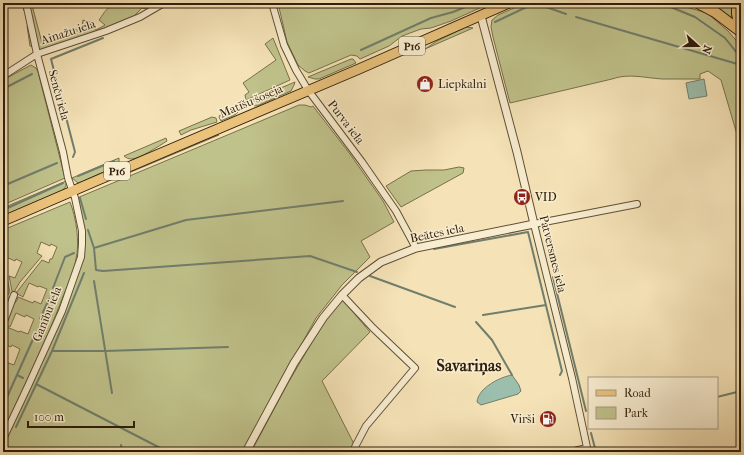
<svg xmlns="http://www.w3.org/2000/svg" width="744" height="455" font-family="'IM FELL French Canon',serif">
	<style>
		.green { fill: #c0c28b; stroke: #78704a }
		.water { fill: #9cbead; stroke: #707e6c }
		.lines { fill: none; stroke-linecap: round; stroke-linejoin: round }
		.stream { stroke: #707e6c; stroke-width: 2 }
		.minor-casing { stroke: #604f35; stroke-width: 8 }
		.tertiary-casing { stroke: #604f35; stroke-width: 9 }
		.primary-casing { stroke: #2f1e0a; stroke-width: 11 }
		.trunk-casing { stroke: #2f1e0a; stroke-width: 12 }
		.minor { stroke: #f8edd0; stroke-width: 6 }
		.tertiary { stroke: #f8edd0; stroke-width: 7 }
		.primary { stroke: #eac27c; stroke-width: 9 }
		.trunk { stroke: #eac27c; stroke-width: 10 }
		.labels { text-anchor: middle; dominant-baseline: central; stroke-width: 3; stroke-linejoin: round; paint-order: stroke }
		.shield { fill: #f8edd0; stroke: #6b5c45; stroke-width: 1 }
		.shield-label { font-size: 11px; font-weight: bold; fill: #2f1e0a }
		.street-label { font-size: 12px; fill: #2f1e0a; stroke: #f8edd0 }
		.poi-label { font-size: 12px; fill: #2f1e0a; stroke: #f8edd0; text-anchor: start }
		.district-label { font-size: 16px; font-weight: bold; fill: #2f1e0a; stroke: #f8edd0 }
	</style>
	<rect width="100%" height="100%" fill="#f5e3b7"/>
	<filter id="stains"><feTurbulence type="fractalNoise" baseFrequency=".005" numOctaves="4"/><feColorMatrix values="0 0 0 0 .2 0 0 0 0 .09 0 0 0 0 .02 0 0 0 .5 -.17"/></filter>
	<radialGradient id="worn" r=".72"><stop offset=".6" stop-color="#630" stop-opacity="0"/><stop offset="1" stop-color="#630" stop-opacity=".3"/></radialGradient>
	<path class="green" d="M22 3H27L32 5 42 43 70 33 71 31 82 27 83 20 93 23 96 30 105 25 99 20C106 10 111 0 125 6L128 3H150L146 9 142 8 134 16 46 52 30 46 27 26 33 18 31 13 24 11Z
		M278 3H491L451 21 431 28 421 29 402 36 389 46 360 59 357 56 351 55 309 73 305 71 298 65 287 42Z
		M525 3H668L686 7 707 13 728 31 741 46V148L721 80 708 71 700 74V79C687 79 675 79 662 79 646 78 628 73 612 79L510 103 493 37 491 27 492 20 498 15Z
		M712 3H732L733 20 725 14Z
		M466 27 473 28 425 49 437 41Z
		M273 38 290 80 246 100 245 95 249 92 243 83 276 60 265 44Z
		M351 59H353L356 63 319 79H315L308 77Z
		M31 65 36 68 38 72 65 178 3 205V80Z
		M295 82 294 85 291 91 257 106C253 106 250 105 247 102Z
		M240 105C241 116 228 117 221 121L219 117 220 115Z
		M299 105H305L311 107 313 106 350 154 383 201 394 222 361 241 370 257 342 285 316 318 242 452H3V445L47 348 83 255 77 198Z
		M212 117 216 118 217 122 191 130 181 135 179 131Z
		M217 135H219L119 177V175Z
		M166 138 167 141C159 146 141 158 132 159 129 159 126 158 124 156Z
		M119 158V163L117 166 81 182 78 183 72 178Z
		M459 167 464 168 463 173 401 207 386 186 411 171 426 170H444Z
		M66 181V186L63 190 3 216V208Z
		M70 202C76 217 80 242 76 259 74 273 67 286 62 299 45 344 24 388 3 431V361L14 365 20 349 12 345 11 347 3 344V329L4 326 19 332 20 331 28 334 34 319 26 315 25 317 16 313 10 327 5 324 13 304C16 303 17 301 18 297L33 303 34 301 41 304 47 289 39 286 38 287 29 283 23 297 16 293 42 260 49 263 50 259H52L57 247 51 244 50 246 41 242 37 253 42 256 20 282 14 292 12 291 9 276 15 278 22 262 16 259 15 261 6 257 3 264V230Z
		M3 269 7 271 6 273 10 292 7 296V301L9 303 3 319Z
		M342 299 370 332 322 381 354 444 350 452H251L288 383 325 320Z"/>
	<path class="water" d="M704 79 707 96 689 99 686 83Z
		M512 375 519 385 521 391 518 394 481 405 477 402C478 388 500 377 512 375Z"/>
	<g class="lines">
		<path class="stream" d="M535 3 566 14
			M661 3 695 17 725 38 741 58
			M576 17 741 65
			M495 22 535 3
			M361 50 431 18 453 12 475 3
			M3 89 32 74
			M73 157 75 152 51 59 103 38
			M78 176 114 161
			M3 186 57 163
			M80 198 86 219
			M3 210 63 183
			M88 230 94 248 96 270 103 271 310 256 357 272
			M94 248 186 220 343 201
			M434 249 528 232 562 371 560 375
			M370 276 455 307
			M553 277 586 411
			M94 281 112 393
			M53 288 65 257 74 253
			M483 315 546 305
			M40 319 49 299
			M476 322 492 340 512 375
			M52 351H105L228 347
			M17 375 23 378
			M36 384 168 452
			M717 397 741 391
			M3 406 34 337
			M16 427 52 351 84 273
			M591 433 596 452
			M121 445 123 452"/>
		<g class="minor-casing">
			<path id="minor" d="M272 3 284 45 296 70 308 90 362 162 396 211 416 248
				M3 76 37 54 106 31 140 17 164 3
				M342 295 373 328 415 368 366 426 356 445 353 452
				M3 324 14 295
				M3 439 28 386 62 311 81 257 82 244V231L75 198 68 178 63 152 37 54 26 3
				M570 452 587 448
				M588 452 572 378 534 224 637 204"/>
		</g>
		<g class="tertiary-casing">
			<path id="tertiary" d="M246 452 294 363 323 318 342 295 359 278 381 262 416 248 534 224 517 152 481 16"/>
		</g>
		<g class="primary-casing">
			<path id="primary" d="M3 221 126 168 359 69 509 3"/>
		</g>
		<g class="trunk-casing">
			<path id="trunk" d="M698 3 715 12 740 31
				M737 3V14L741 32"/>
		</g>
		<use href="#minor" class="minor"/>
		<use href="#tertiary" class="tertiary"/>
		<use href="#primary" class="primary"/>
		<use href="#trunk" class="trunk"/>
	</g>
	<defs>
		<g id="shop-disc" transform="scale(0.9)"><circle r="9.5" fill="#8f2418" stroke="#f8edd0"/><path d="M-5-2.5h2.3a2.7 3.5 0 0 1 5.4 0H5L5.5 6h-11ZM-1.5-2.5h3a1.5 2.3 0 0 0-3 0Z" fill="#fff"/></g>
		<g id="bus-disc" transform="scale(0.9)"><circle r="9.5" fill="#8f2418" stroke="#f8edd0"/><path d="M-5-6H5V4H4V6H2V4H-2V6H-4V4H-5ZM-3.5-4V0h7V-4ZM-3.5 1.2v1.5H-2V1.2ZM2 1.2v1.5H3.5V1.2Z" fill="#fff"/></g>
		<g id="fuel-disc" transform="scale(0.9)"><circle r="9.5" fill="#8f2418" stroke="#f8edd0"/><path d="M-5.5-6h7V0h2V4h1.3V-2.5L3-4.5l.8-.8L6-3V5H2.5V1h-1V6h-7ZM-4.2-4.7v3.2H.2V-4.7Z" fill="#fff"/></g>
	</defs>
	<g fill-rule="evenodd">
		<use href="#shop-disc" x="425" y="84"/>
		<use href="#bus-disc" x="522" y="197"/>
		<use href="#fuel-disc" x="548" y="419"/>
	</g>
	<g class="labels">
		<g class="shield">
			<rect x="399" y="37" width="26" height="18" rx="3"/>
			<rect x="104" y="162" width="26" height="18" rx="3"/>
		</g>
		<g class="shield-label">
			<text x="412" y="46">P16</text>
			<text x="117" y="171">P16</text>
		</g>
		<g class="street-label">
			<text transform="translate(68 32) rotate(-18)">Ainažu iela</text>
			<text transform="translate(59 95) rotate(75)">Senču iela</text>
			<text transform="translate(251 101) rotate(-23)">Matīšu šoseja</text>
			<text transform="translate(346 122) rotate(53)">Purva iela</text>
			<text transform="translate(437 233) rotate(-12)">Beātes iela</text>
			<text transform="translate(553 254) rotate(76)">Patversmes iela</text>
			<text transform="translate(47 314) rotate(-68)">Ganību iela</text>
		</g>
		<g class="poi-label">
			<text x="438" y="84">Liepkalni</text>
			<text x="535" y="197">VID</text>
			<text x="535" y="419" text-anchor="end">Virši</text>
		</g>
		<g class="district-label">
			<text x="469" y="365">Savariņas</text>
		</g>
	</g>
	<rect width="744" height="455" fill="none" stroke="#f5e3b7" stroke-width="16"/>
	<rect x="4" y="4" width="736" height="447" fill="none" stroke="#2f1e0a" stroke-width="2"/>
	<rect x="8" y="8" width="728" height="439" fill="none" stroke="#2f1e0a"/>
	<rect x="588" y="377" width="130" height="52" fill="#f8edd0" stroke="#a89a81"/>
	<rect x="596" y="390" width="20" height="6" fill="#eac27c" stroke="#a89a81"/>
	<text x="624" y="397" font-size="12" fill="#2f1e0a">Road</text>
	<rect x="596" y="407" width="20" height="12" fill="#c0c28b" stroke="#a89a81"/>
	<text x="624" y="417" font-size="12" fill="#2f1e0a">Park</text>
	<g transform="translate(698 46) rotate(111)" stroke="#f8edd0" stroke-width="3" paint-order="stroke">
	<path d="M0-3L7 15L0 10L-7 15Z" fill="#2f1e0a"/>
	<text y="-6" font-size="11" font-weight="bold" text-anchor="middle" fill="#2f1e0a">N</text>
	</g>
	<path d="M28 421v6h106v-6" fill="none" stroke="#2f1e0a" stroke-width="2"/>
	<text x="34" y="421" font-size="12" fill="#2f1e0a" stroke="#f8edd0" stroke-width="3" paint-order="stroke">100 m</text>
	<rect width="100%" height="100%" filter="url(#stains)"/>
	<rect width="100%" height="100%" fill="url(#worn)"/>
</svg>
